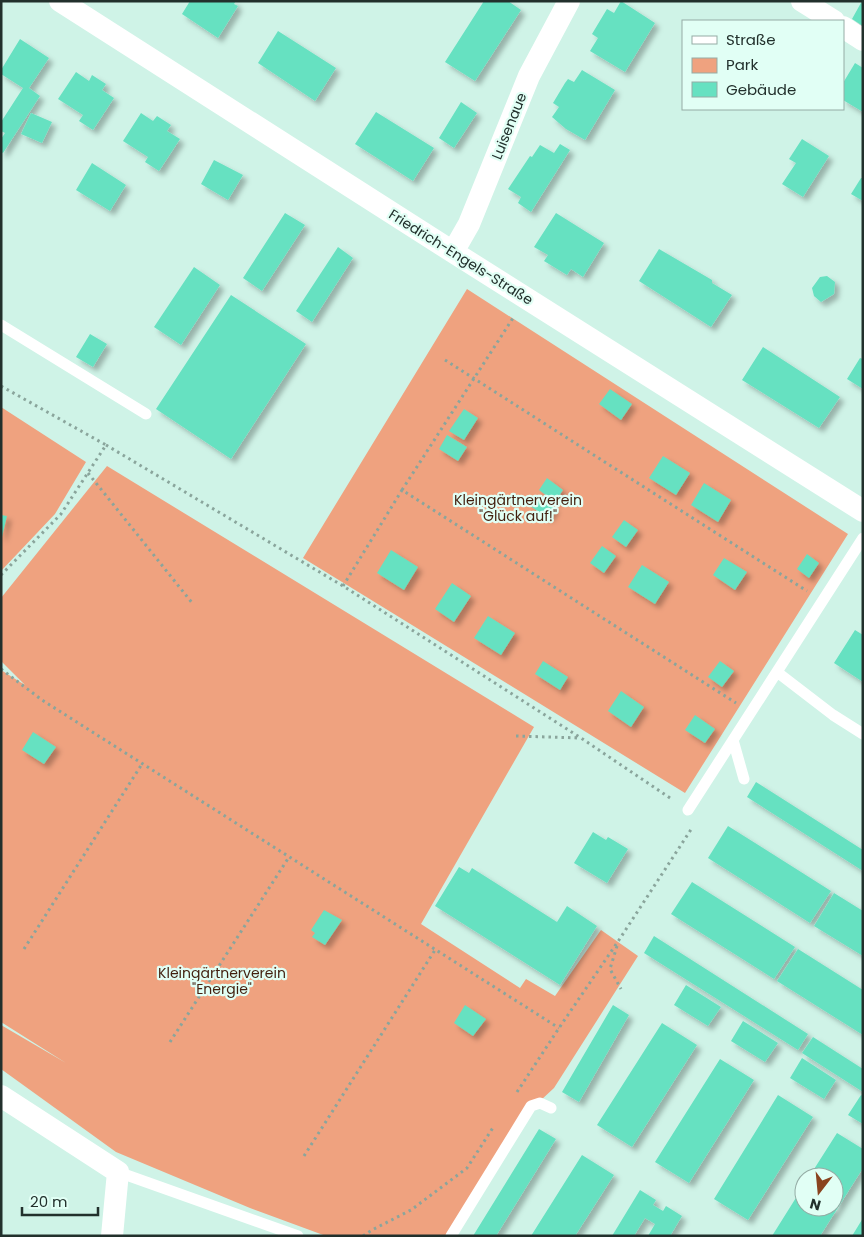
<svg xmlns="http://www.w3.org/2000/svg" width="864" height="1237" font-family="Poppins,sans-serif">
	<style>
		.green { fill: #efa27f }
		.building { fill: #66e1c1; filter: url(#shadow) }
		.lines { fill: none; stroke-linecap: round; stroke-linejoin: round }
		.path { stroke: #8aa59c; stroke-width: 3; stroke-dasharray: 2.5 4; stroke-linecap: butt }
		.lane { stroke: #fff; stroke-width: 11 }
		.street { stroke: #fff; stroke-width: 22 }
		.labels { text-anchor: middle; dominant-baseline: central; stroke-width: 4.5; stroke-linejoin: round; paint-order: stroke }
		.street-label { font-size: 14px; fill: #22302c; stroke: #e1fff5 }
		.park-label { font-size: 14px; fill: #421f0e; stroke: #e1fff5 }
	</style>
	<defs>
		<filter id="shadow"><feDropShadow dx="4.5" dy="4.5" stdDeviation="2.5" flood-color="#0004"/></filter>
	</defs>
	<rect width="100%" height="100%" fill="#cff3e7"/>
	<path class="green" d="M467 289 848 534 685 793 303 558Z
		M1 407 86 462 55 514 1 571Z
		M107 466 534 727 421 924 520 988 526 979 555 996 601 930 638 956 554 1088 540 1101 529 1104 445 1236H326L250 1208 116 1152 1 1069V1025L66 1063 1 1022V670L25 685 1 661V598Z"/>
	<path class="building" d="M190 1H236L234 4 238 6 218 38 182 14Z
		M484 1H508L521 10 475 81 445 62Z
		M621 1 655 23 625 72 590 51 598 38 592 34 607 9 614 13Z
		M862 1H863V26L852 19Z
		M278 31 336 68 315 101 258 63Z
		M20 39 49 58 29 88 40 96 3 153 1 152V139L5 133 1 131V122L23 88 1 74V70Z
		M855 63 863 68V112L843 100V83Z
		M582 70 615 90 585 140 566 129 552 117 559 107 553 103 565 83 568 79 574 82Z
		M76 72 89 81 92 75 106 84 102 90 114 98 93 130 79 121 83 115 58 99Z
		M461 102 477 113 454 148 439 138Z
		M376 112 434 148 413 181 355 144Z
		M31 113 52 122 42 143 21 134Z
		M141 113 153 121 157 116 171 125 167 131 180 139 159 171 145 162 148 157 123 141Z
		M802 139 829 156 803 197 782 184 796 163 789 159Z
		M560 144 570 150 531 212 518 203 521 197 508 189 530 156 532 157 540 145 554 153Z
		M214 160 243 175 228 200 201 184Z
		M92 163 126 185 110 211 76 190Z
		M861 178H863V201L851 194Z
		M285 213 305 225 262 291 243 278Z
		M556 213 604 243 583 277 571 269 567 275 544 261 548 255 534 247Z
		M338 247 353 258 312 322 296 311Z
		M659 249 712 280V283L732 295 711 327 639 281Z
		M194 267 220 285 181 345 154 327Z
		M827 276 835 282 834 294 821 302 814 296 812 288 820 277Z
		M231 295 306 344 231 459 156 409Z
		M90 334 107 344 93 367 76 357Z
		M763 347 840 397 819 428 742 380Z
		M860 358 863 359V389L847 379Z
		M610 389 632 404 621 420 599 404Z
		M464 409 478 418 464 440 449 431Z
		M447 435 467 447 458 461 439 449Z
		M663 456 690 473 676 495 649 478Z
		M547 478 563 490 555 502 539 490Z
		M704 483 731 500 718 522 691 505Z
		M537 496 555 508 548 518 530 506Z
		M1 515 7 516 2 537H1Z
		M624 520 638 530 626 547 612 537Z
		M602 546 616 556 604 573 590 563Z
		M391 550 418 567 404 590 377 573Z
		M807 554 819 563 809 578 797 569Z
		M724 558 747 572 735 590 713 575Z
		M642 565 669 582 655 604 628 587Z
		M452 583 471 596 454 622 435 609Z
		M488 616 515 633 501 655 474 638Z
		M855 630 863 635V682L834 663Z
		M543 661 568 677 560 690 535 674Z
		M720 661 734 671 722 687 708 677Z
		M621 691 644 707 631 727 608 711Z
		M695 715 715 729 705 743 685 730Z
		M33 732 56 747 44 764 22 750Z
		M756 782 863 850V871L747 797Z
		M728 826 831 891 810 923 708 858Z
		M593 832 606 840 608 837 628 849 607 883 574 863Z
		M459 867 469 873 472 868 557 922 567 906 597 926 560 985 435 906Z
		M692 882 795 947 774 979 671 914Z
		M834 893 863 911V956L814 926Z
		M324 910 342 920 325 945 312 937 315 933 311 930Z
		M654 936 808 1034 798 1050 644 953Z
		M798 949 863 990V1035L777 981Z
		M686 985 721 1007 708 1026 674 1005Z
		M465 1005 486 1019 473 1036 454 1023Z
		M613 1005 629 1015 579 1102 562 1092Z
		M743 1021 778 1043 765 1062 731 1041Z
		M662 1023 697 1045 632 1147 597 1125Z
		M813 1037 863 1069V1092L802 1053Z
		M802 1058 836 1080 824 1099 790 1078Z
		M720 1059 754 1080 689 1183 655 1162Z
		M778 1095 813 1117 748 1220 714 1199Z
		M861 1095 863 1096V1124L848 1115Z
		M539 1129 556 1139 496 1236H473Z
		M837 1133 863 1149V1168L820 1236H772L804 1185V1207H834V1177H809Z
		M582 1155 614 1175 575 1236H531Z
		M640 1190 656 1200 653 1205 663 1211 666 1206 682 1216 670 1236H648L655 1224 645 1218 634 1236H612Z
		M863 1218V1236H852Z"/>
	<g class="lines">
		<path class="path" d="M445 360 807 591
			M1 386 106 445 61 514 1 575
			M106 445 343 586 581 738 673 800
			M88 473 193 604
			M402 490 513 318
			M343 586 402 490 736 703
			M1 669 42 700 559 1028
			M516 736 581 738
			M617 946 610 969 621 989
			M24 949 142 764
			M170 1042 289 857
			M517 1092 559 1028 619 940 692 828
			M304 1156 435 950
			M363 1236 372 1230 411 1210 467 1168 494 1126"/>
		<path class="lane" d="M1 325 146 414
			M777 672 833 715 863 734
			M733 740 744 779
			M688 810 863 538
			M118 1172 298 1236
			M451 1236 531 1106 540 1103 551 1108"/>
		<path class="street" d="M60 1 453 252 863 511
			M802 1 834 21
			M843 27 863 40
			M453 252 469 224 529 76 569 1
			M1 1096 118 1172 112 1236"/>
	</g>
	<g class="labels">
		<g class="street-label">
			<text transform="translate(509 126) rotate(-68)">Luisenaue</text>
			<text transform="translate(461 257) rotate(32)">Friedrich-Engels-Straße</text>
		</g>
		<g class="park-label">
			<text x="518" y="500">Kleingärtnerverein<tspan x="518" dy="16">"Glück auf!"</tspan></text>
			<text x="222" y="973">Kleingärtnerverein<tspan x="222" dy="16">"Energie"</tspan></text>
		</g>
	</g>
	<rect width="864" height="1237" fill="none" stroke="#22302c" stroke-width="5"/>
	<rect x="682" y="20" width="162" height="90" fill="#e1fff5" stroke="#95aca5"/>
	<rect x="692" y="36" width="25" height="8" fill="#ffffff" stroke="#95aca5"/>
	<text x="726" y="45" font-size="15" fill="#22302c">Straße</text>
	<rect x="692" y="58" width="25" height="15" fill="#efa27f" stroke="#95aca5"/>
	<text x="726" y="70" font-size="15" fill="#22302c">Park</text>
	<rect x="692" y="82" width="25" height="15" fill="#66e1c1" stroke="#95aca5"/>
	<text x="726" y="95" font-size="15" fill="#22302c">Gebäude</text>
	<g transform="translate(819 1192) rotate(196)"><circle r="24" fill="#e1fff5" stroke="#95aca5"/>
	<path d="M0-4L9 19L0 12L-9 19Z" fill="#8a441f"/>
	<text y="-8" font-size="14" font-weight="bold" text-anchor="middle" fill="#22302c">N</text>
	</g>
	<path d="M22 1207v8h76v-8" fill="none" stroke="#22302c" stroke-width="2.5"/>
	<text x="30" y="1207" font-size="15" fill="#22302c" stroke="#e1fff5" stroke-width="4" paint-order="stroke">20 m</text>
</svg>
